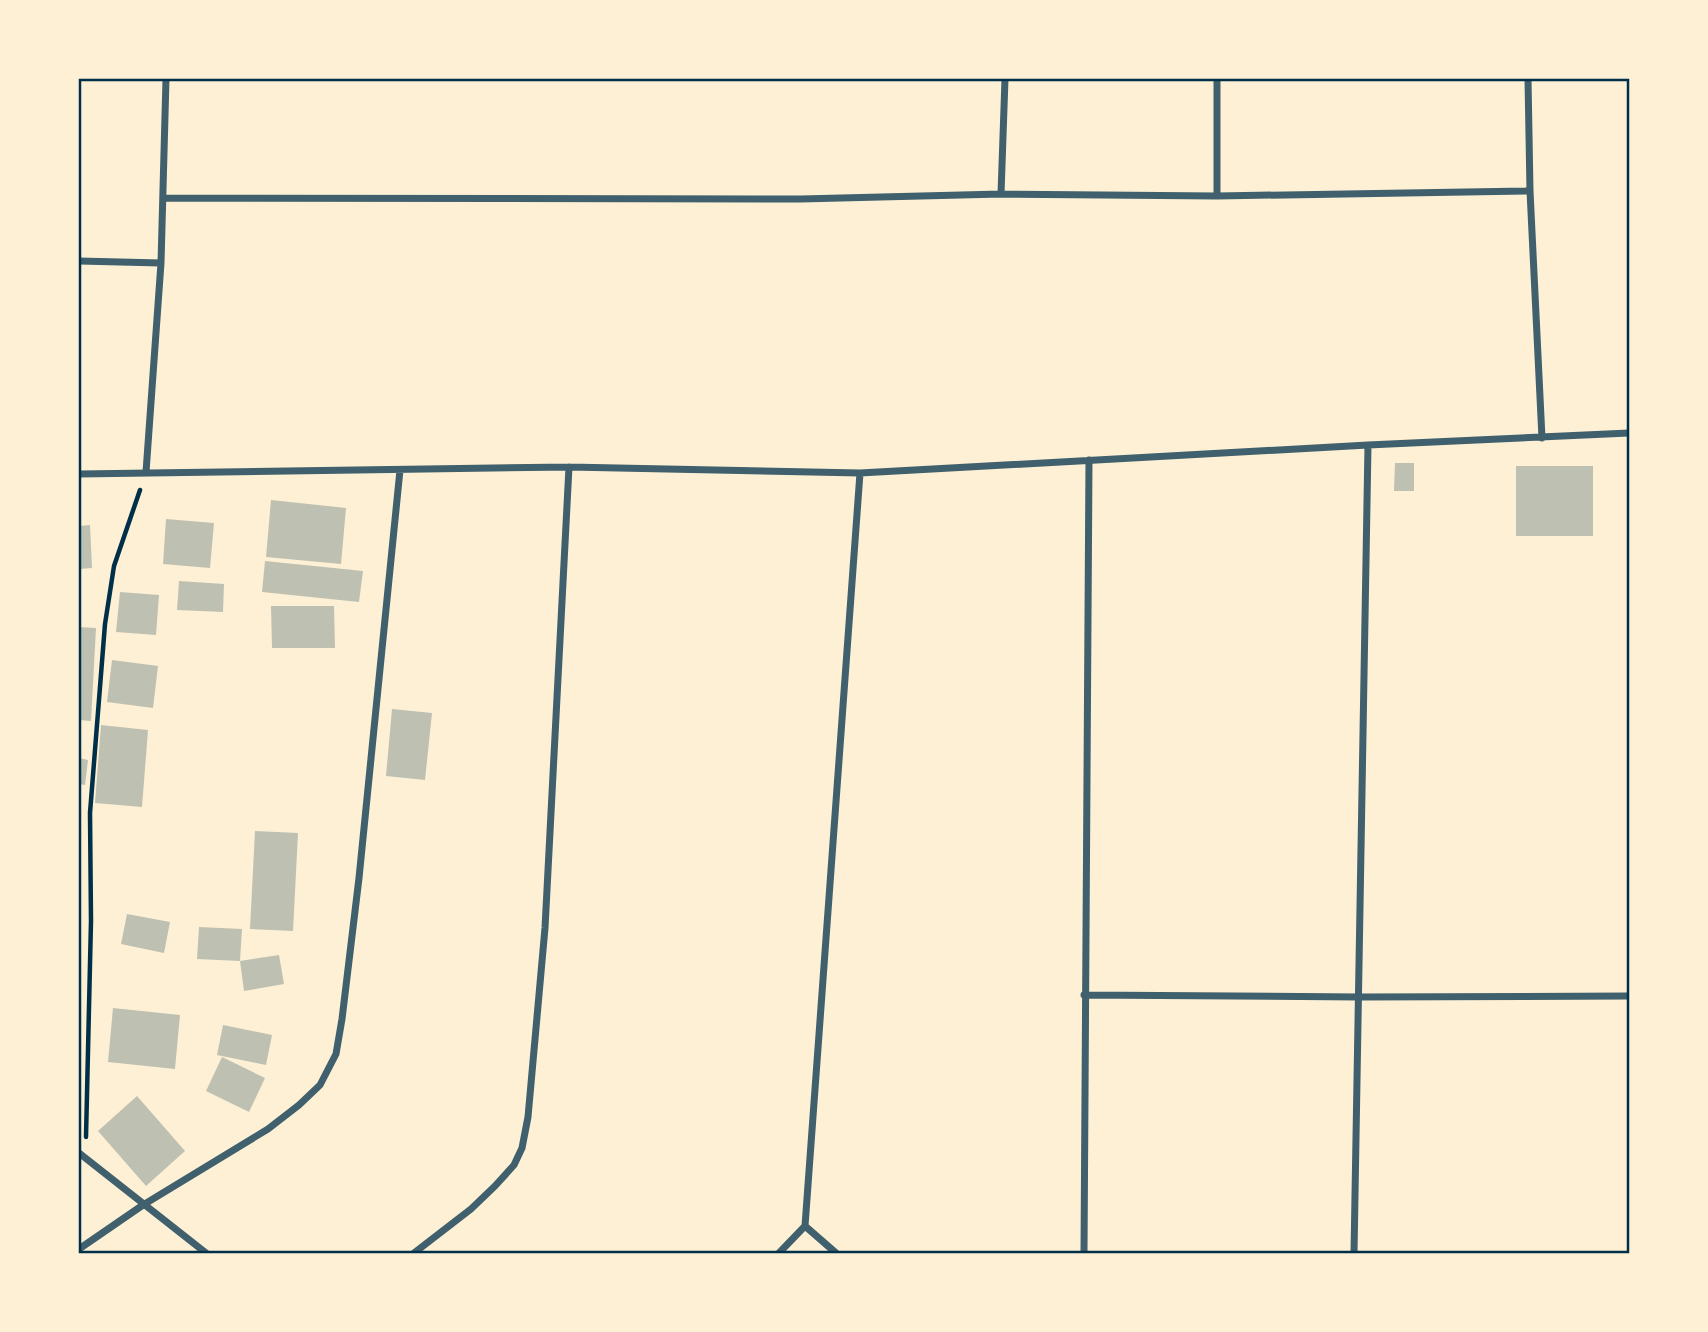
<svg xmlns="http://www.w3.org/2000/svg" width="1708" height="1332" font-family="Poppins,sans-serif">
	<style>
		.building { fill: #bec0b2 }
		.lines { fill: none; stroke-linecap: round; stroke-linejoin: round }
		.path { stroke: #003049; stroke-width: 4.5 }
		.minor { stroke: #3f606c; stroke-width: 7 }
		.neatline { fill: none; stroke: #003049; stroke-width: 2.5 }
	</style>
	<rect width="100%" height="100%" fill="#fdf0d5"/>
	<path class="building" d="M1395 463H1414V491H1394Z
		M1516 466H1593V536H1516Z
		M271 500 346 508 341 564 266 557Z
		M166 519 214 523 210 568 163 564Z
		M90 525 92 568 79 569V526Z
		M265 561 363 571 359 602 262 592Z
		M179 581 224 584 223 612 177 610Z
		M120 592 159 595 156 635 116 632Z
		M271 606H334L335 648H272Z
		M79 627 96 628 91 721 79 720Z
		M112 660 158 666 153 708 107 702Z
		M392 709 432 713 425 780 386 776Z
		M101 725 148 730 142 807 95 803Z
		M79 758 88 760 85 785 79 784Z
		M255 831 298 833 293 931 250 929Z
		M127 914 170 922 164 953 121 944Z
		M199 927 242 929 240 961 197 959Z
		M279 955 284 984 244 991 240 961Z
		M113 1008 180 1015 175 1069 108 1062Z
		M223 1025 272 1035 266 1065 217 1055Z
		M222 1057 265 1078 249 1112 206 1091Z
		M137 1096 185 1151 146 1186 98 1131Z"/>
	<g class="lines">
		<path class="path" d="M86 1137 91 921 90 813 105 624 114 566 140 490"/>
		<path class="minor" d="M1528 79 1530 191 1542 438
			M1001 194 1005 79
			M1217 196V79
			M164 198 801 199 1001 194 1217 196 1530 191
			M79 261 161 263
			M146 472 161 263 166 79
			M79 474 569 467 860 473 1368 445 1629 433
			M1084 995 1359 997 1629 996
			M79 1153 206 1253
			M805 1226 860 473
			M805 1226 836 1253
			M79 1249 143 1205 268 1129 299 1105 320 1085 336 1054 342 1019 359 878 400 470
			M414 1253 471 1209 495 1186 514 1165 522 1148 528 1117 545 928 569 467
			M779 1253 805 1226
			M1084 1253 1089 460
			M1354 1253 1368 445"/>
	</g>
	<rect width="1708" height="1332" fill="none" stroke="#fdf0d5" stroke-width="161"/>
	<rect x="80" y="80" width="1548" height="1172" class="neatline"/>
</svg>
